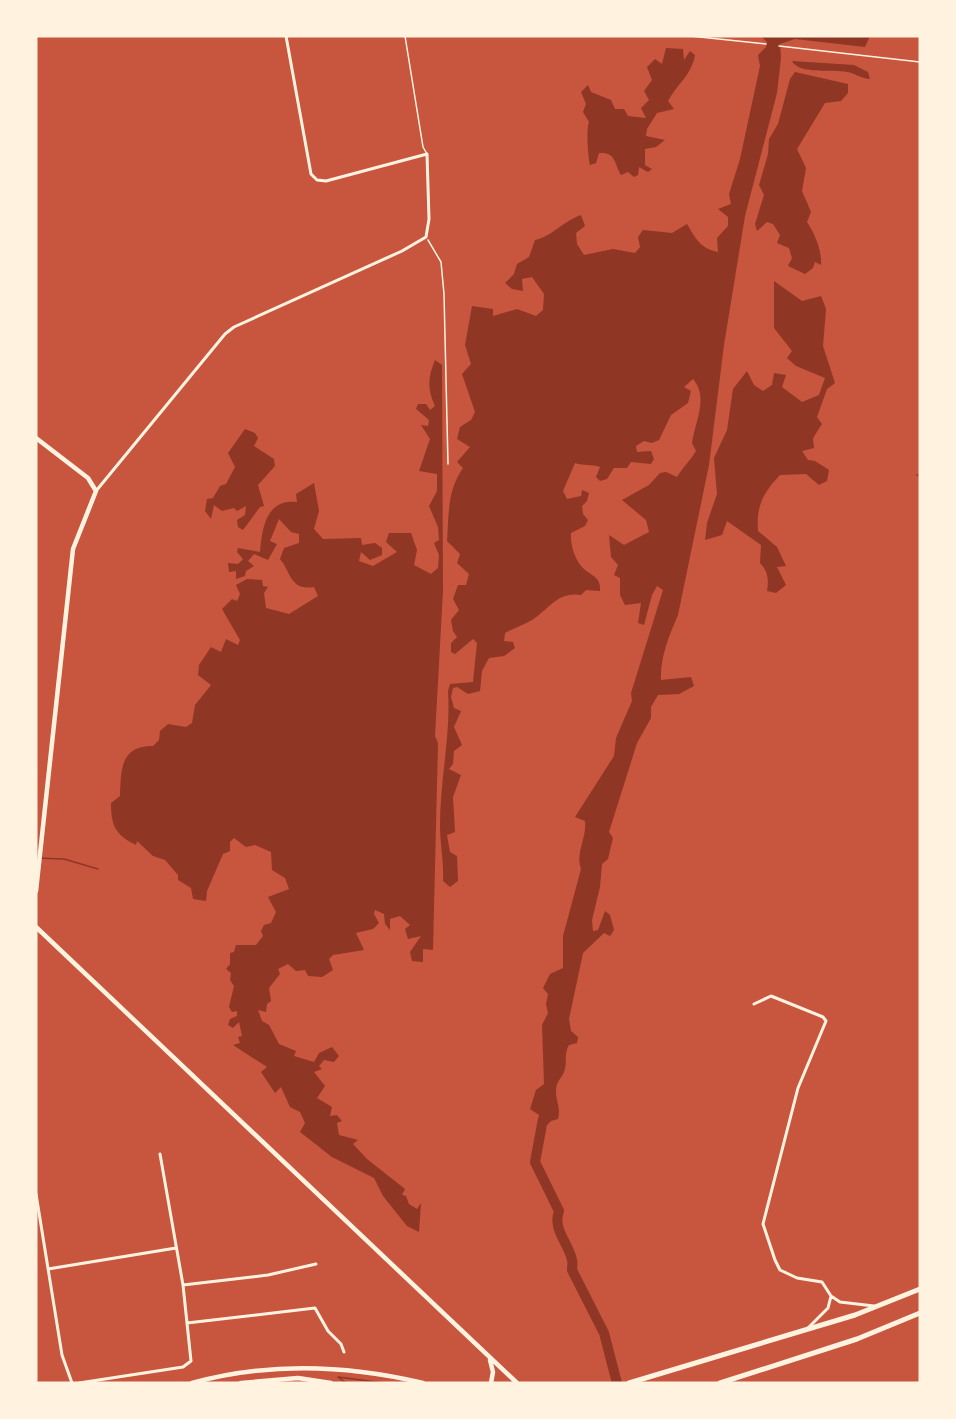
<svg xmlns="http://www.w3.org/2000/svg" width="956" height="1419" font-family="'Crimson Pro',serif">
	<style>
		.water { fill: #8f3625 }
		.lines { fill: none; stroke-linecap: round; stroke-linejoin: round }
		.stream { stroke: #8f3625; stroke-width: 1.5 }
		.river { stroke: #8f3625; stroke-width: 10 }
		.path { stroke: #fff3e0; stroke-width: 1.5 }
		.service { stroke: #fff3e0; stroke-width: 1.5 }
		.minor { stroke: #fff3e0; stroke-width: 3 }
		.tertiary { stroke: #fff3e0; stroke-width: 4.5 }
		.secondary { stroke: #fff3e0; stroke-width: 4.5 }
		.trunk { stroke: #fff3e0; stroke-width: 5 }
	</style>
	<rect width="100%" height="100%" fill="#c8553d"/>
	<path class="water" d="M761 36H870L865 47 795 39 780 44 781 58 777 93 745 216 724 345 709 465 678 615C669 636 660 657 661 680L691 677 694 686 679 694 658 695 651 707V718L637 743 609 832 613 838 608 859 602 864 600 887 592 920 593 931 598 930 605 911 610 915 614 930 610 936 604 933 583 953 569 1019 571 1031 578 1037 577 1043 569 1045C564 1053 567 1061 565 1069 563 1078 556 1080 556 1091 556 1102 561 1108 558 1119L551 1121 541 1131 539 1115 530 1109 536 1090 544 1084 542 1025 548 1013 546 1004 548 994 543 988 550 974 563 968V936L581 869C575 853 587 838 585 821L575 817 614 756 616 738 632 701 631 693 663 590 657 586 652 595 644 625 638 623 641 603 625 605 620 595V578L614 575 618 565 611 557 609 535 624 545 649 532 646 520 622 500 649 485 660 473 666 472 677 477C683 467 690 461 696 451L692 443C695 422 709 397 693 379L684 387 691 391 688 403 671 415 659 440 652 443 644 441 636 446 637 452 651 451 654 459 651 464 631 462 627 468H614L607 479 600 481 596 477 600 467C591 464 584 466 575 463L563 491 567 499 581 496 582 490 589 493 587 501 582 506 583 514 588 520 585 526 571 533C570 544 575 561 584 569 593 577 601 577 600 591L586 590 581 595C558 591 550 608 532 620 524 625 514 628 505 633L504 641 513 642 515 648 504 656 489 658 482 671 480 691 468 694 457 687 453 688 451 697 454 708 461 711 454 727 462 745 454 751 453 764 449 769 461 775 453 797 455 832 447 835 450 852 457 856 458 881 450 887 443 881C444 861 440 844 440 825 440 779 451 735 448 691L450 684 473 682 477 643 473 639 455 654 451 652V643L457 637 453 631 451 620 459 610 453 599 458 585H466L469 574 457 563 460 554 447 541C449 514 447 491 463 468L457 462 470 447 457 439 460 427 471 420 475 412 462 374 471 364 465 345 472 306 493 309V316L517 309 536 316 543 310 544 294 532 277 522 279 523 291 512 289 505 283 514 274 517 264 529 257 535 240C553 236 563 221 581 215L585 226 576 233 577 244 584 255 613 249 635 253 640 247 638 237 643 230 672 233 687 224C695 238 701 249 718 252L717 238 728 226V217L718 209 731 204 729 194 740 159 760 66 758 55 766 47 767 42Z
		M666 48 683 49 684 60 690 51 695 55C691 76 678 83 668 101L674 109 657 113 647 129 646 136 665 140 656 147 645 149V165L652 169 648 172 639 167 638 175 634 177 628 172 621 175C614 163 616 152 599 153L596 163 590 165C588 157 586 130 589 122L583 112 586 104 581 92 588 85 591 92 611 100 615 109H624L628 116 646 118 641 108 649 100 644 91 652 80 647 67 655 59 662 64Z
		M792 61 854 65 868 72 870 79C862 79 855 73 847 72 833 69 799 75 792 61Z
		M795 72 848 84V93L841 101 825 103 797 149 806 168 802 191 811 212 807 222C815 234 822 251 821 265L815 262 813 268 805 274 788 266 792 258 789 248 777 243 780 235 773 224 767 222 757 231 755 224 764 195 759 185 768 154 769 139 778 124 790 79Z
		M774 281 802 301 821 296 826 309 823 346 835 383 827 389 817 417 822 424 813 438 814 448 802 451 808 460 815 461 829 470 827 481 819 485 806 474 780 475C763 493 756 506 758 531L777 547 786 566 777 567 786 585 776 593 767 591C769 580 768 571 760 563L761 545 727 521 722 535 705 540 707 523 717 494 714 458 727 430 733 389 747 371 754 385 763 391 772 385 774 373 786 375 782 387 802 402 819 395 825 378 796 366 787 358 792 351 774 328Z
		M435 360 442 365 443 591 435 736 438 743 433 950 423 949V962L412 961 410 952 421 936 408 939 405 929 410 925 400 916 390 919V930L385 924 384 914 375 910 374 914 379 923 373 929 356 933 364 950 333 955 329 959 333 970 322 977 308 976 305 970 296 971 288 964 278 969 280 974 269 988 271 1001 267 1004 266 1012 258 1010 262 1021 269 1025 279 1044 296 1051 294 1056 314 1062 319 1053 332 1047 339 1056 334 1062 324 1060 319 1066 322 1069 314 1072 325 1086 317 1098 332 1107 330 1116 337 1115 342 1121 337 1123 339 1135 358 1140 353 1144 367 1159 405 1189 402 1195 406 1196 409 1204 417 1209 421 1203 419 1232 407 1226 383 1196 374 1178 332 1157 300 1132 305 1123 300 1112 290 1107 281 1087 275 1093 261 1072 267 1067 233 1045 240 1043 238 1037 242 1036 239 1022 233 1028 228 1025 230 1019 237 1016V1011L232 1012 229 1007 234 986 230 980 231 973 226 969 230 964V953L234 952 236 945H256L263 936 261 931 264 925 271 923 276 912 268 897 289 889 285 878 272 870 271 852 255 845 246 847 234 838 230 842V851L223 854 207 891 206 901 193 899 191 888 178 880V875L165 860 153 856 137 841 136 845C115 835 111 825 111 803L120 796C121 770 120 746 153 746L159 740 160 731 168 724 186 727 192 723 195 705 211 685 198 675 199 665 211 647 221 652 226 639 238 645 240 640 222 609 232 599 237 601 240 594 236 585 247 579 262 580 263 586 268 587 264 593 266 608 289 614 318 596 314 587C290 591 291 572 280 559L284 548 299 543V534L291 532 279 519 270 541 277 544 268 560 254 554 248 561 254 566 246 571 245 576 236 579V571L229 572 228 563 238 564 243 559 237 552 238 548 260 552C262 529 266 498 297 502L296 494 314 483 319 511 314 529 323 539 361 538 362 545 375 543 382 548V555L370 560 361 552 359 561 373 566 397 552 386 542 389 533H411L417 550 414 565 431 574 438 568 439 555 434 543 439 540 438 527 429 506 437 491V474L419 471 430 439 421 425 428 426 429 420 416 409 418 404H426L430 410 435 406C427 389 428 377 435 360Z
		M245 429 255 433 258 438 254 446 274 459 275 466 258 485 264 506 260 507 243 530 238 527 237 520 245 515 246 506 237 511 234 508 222 511 214 505 211 519 205 511 207 499 213 498 220 486 226 484 235 467 228 453Z"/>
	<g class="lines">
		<path class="stream" d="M917 475 920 476
			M36 858 64 859 98 869
			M346 1383 338 1377 384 1383"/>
		<path class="river" d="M543 1119 535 1162 559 1211C552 1229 569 1244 572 1260 573 1263 572 1266 572 1270L604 1333 617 1383"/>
		<path class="path" d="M690 36 766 44
			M779 46 920 62
			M428 240 441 262 444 294 448 464"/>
		<path class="service" d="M405 36 423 147 427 154"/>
		<path class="minor" d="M96 491 225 334 234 327 402 251 426 237 429 219 427 154 326 181 317 180 311 174 286 36
			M754 1004 771 996 823 1017 826 1021 798 1088 763 1224 775 1260 780 1270 797 1278 822 1282 831 1296 840 1302 874 1306
			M36 1194 62 1355 72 1383
			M48 1269 176 1248
			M183 1285 268 1275 316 1264
			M187 1323 315 1308 328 1331 341 1344 344 1352
			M808 1328 828 1308 831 1296
			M79 1383 183 1367 191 1361 183 1285 160 1154"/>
		<path class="tertiary" d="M36 438 88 478 96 491 73 549 36 891
			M36 927 517 1383
			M490 1360 493 1372 491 1383"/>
		<path class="secondary" d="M192 1383C268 1362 347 1365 423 1383
			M241 1383 298 1378 331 1383"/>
		<path class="trunk" d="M629 1383 855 1315 920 1289
			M720 1383 857 1339 920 1313"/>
	</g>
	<rect width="956" height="1419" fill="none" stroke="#fff3e0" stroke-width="75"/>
</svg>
